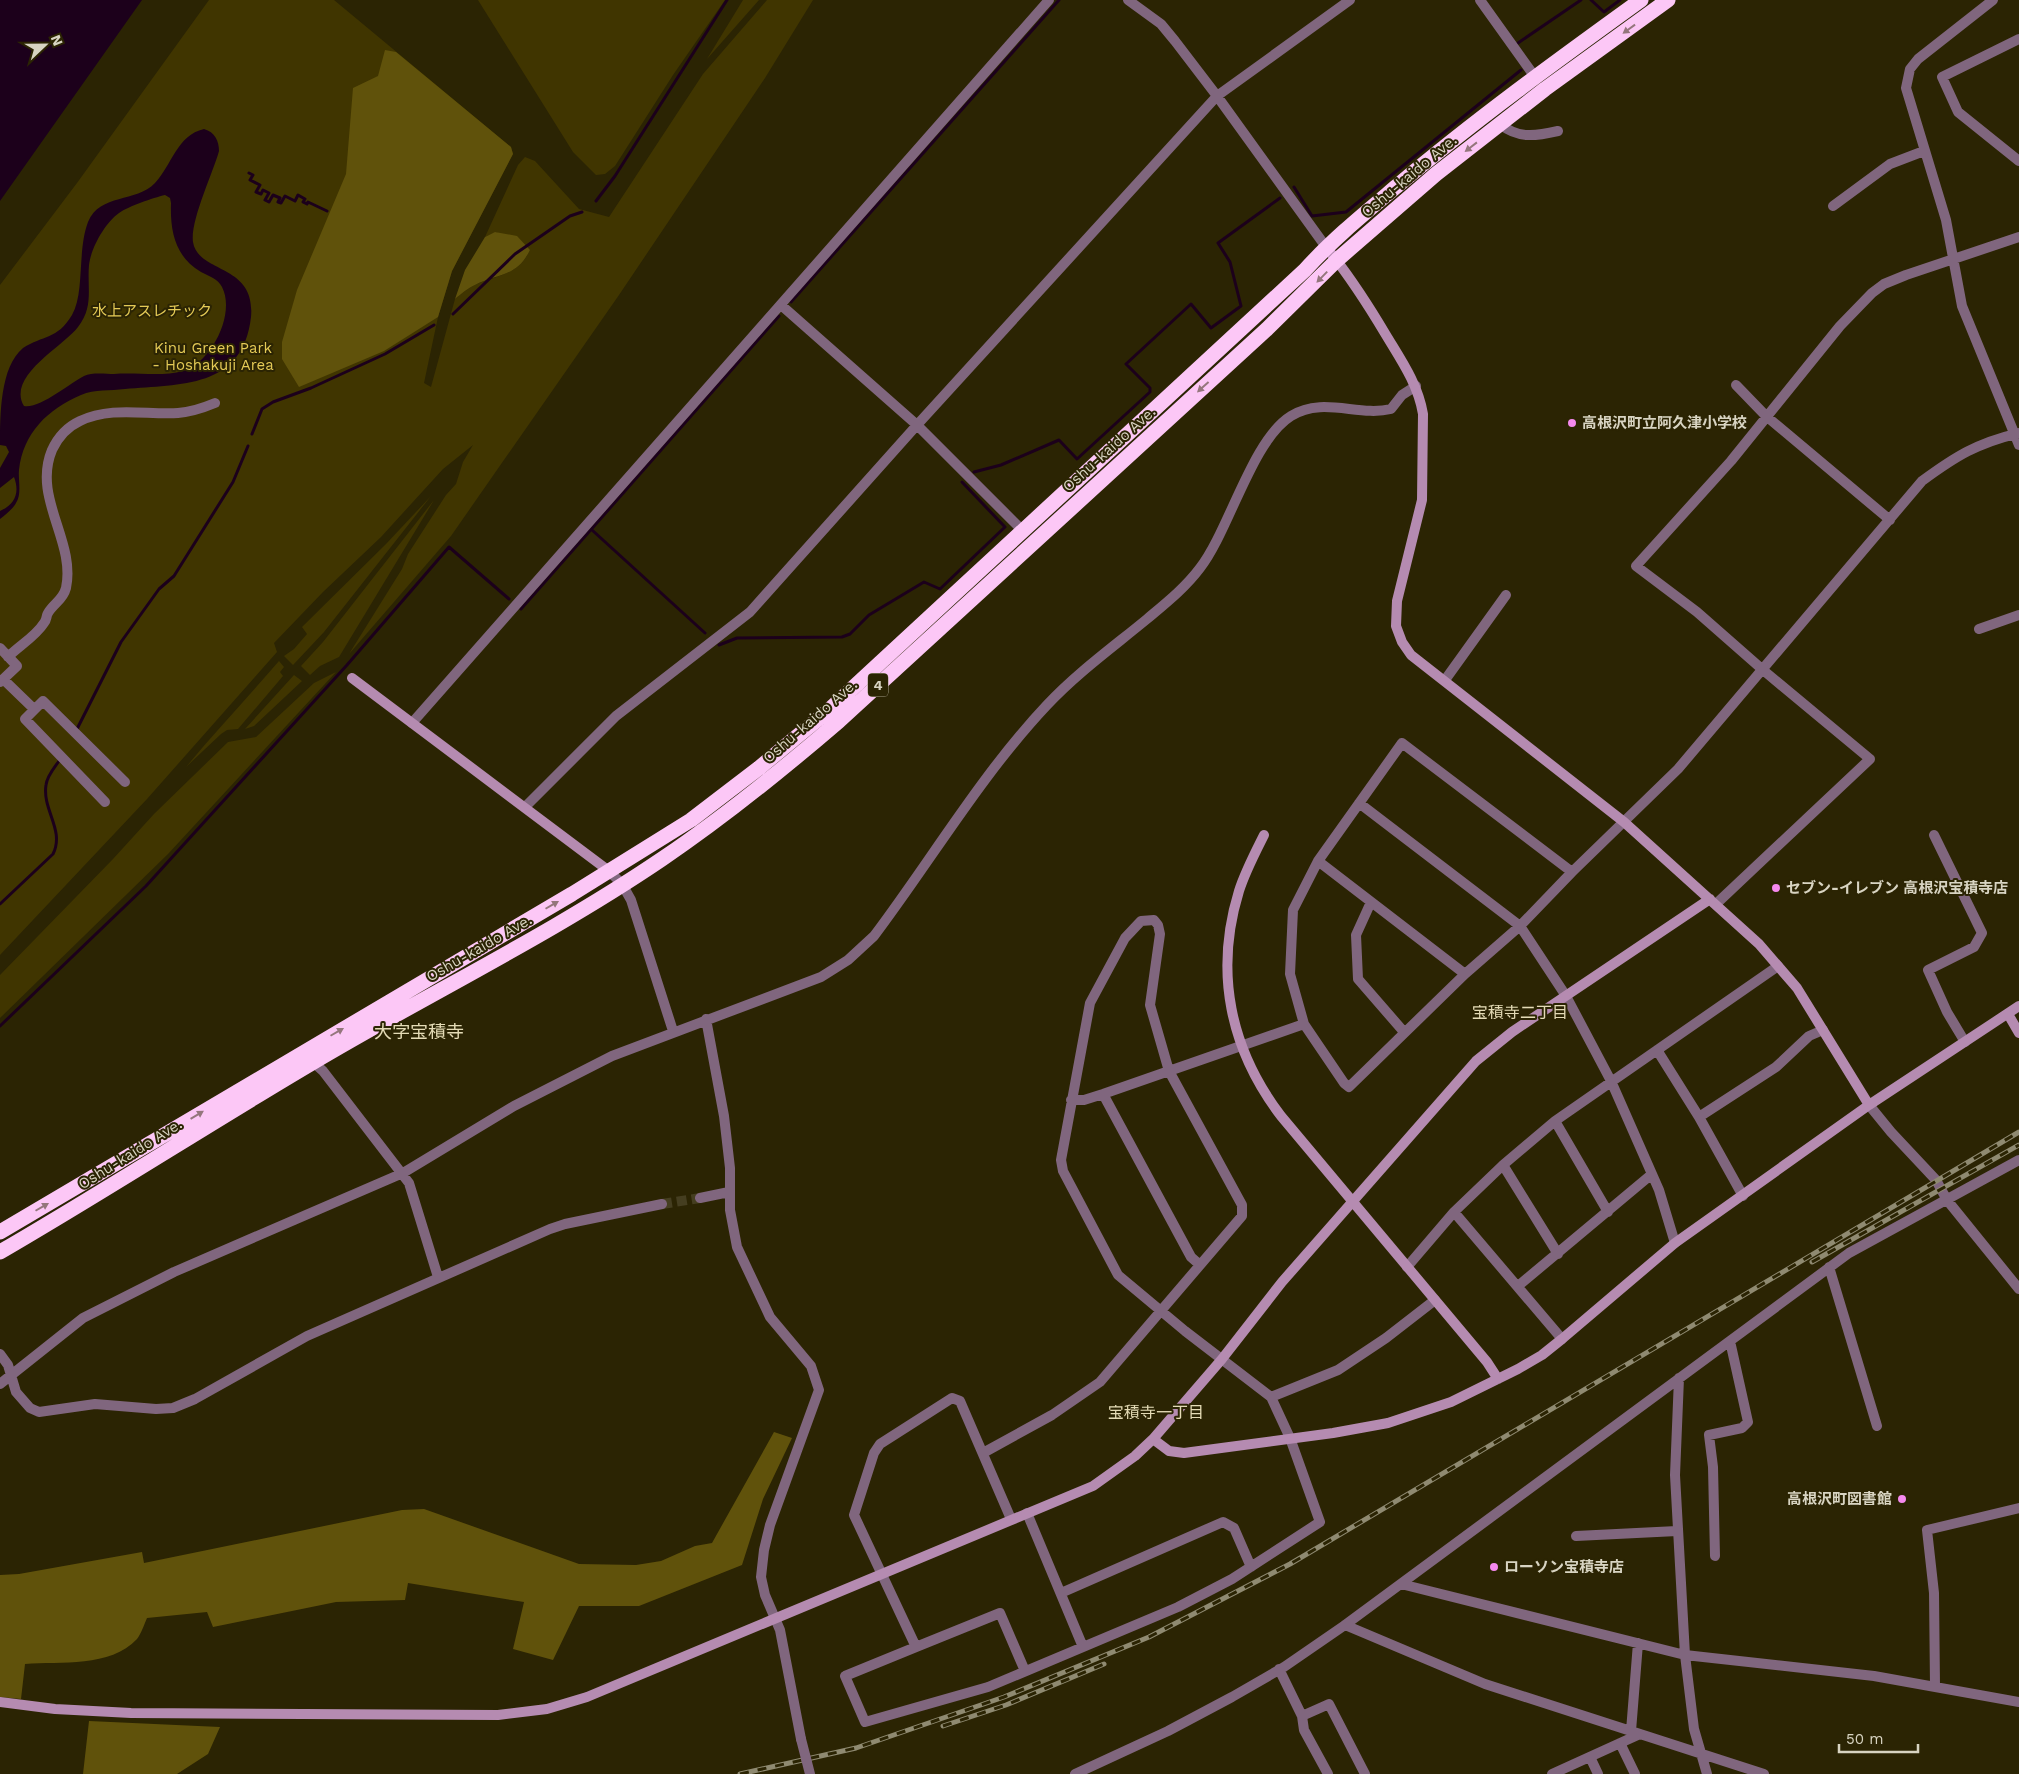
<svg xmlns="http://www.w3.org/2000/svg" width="2019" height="1774" font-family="'Work Sans','Noto Sans JP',sans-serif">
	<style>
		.green { fill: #403500 }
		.forest { fill: #60520b }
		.water { fill: #1c001b; fill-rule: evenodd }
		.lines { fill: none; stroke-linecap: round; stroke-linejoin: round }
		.stream { stroke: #1c001b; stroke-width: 3 }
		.street-tunnel { stroke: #453e20; stroke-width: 10; stroke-dasharray: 10 5; stroke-linecap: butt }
		.street { stroke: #80667e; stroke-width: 10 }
		.secondary { stroke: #b58bb1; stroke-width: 10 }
		.highway { stroke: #fcc7f6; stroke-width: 15 }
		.rail-casing { stroke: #8f8a71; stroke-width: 5 }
		.rail { stroke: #2b2403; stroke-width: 3; stroke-dasharray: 9; stroke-linecap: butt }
		.street-bridge { stroke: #80667e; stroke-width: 10 }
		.oneway { fill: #94767c }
		.poi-dot { fill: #f589ee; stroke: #2b2403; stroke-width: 2 }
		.labels { text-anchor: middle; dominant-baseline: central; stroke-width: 4; stroke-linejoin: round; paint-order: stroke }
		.shield { fill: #2b2403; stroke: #a49f89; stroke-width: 1 }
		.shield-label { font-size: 14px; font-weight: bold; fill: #d8d4c2 }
		.street-label { font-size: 15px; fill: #d8d4c2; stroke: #2b2403 }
		.park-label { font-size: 15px; fill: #e4ca56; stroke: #2b2403 }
		.poi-label { font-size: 15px; font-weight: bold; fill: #d8d4c2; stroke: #2b2403; text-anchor: start }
		.neighbourhood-label { font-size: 16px; fill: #e4dbb6; stroke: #2b2403 }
		.quarter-label { font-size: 18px; fill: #e4dbb6; stroke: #2b2403 }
	</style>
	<rect width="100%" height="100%" fill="#2b2403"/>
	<path class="green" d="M209 0H334L511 147 513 154 452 271 438 317 424 383 431 387 455 299C461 294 468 288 475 285 498 274 518 276 530 250L496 232 485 237 518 165 525 157 535 161 579 209 609 217 703 74 767 0H813L765 78 619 295 451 536 349 654 402 569 408 554 446 495 456 484 463 462 473 445 443 469 381 537 323 592 274 643 277 652 147 799 0 955V285L77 183Z
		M478 0H725L673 75 615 166 605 174 596 175 573 152Z
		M743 0H759L707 59Z
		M431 496 324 632 293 665 284 656 294 649 307 634 302 627 386 544Z
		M434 500 339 657 320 666 310 675 301 666 323 642Z
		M279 661 284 667 280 672 283 676 238 729 227 730 221 734 186 767C216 731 248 697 279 661Z
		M336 672 168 854 0 1018V975L113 859 154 814 228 742 256 737 314 683Z
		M294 675 302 681 254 726 245 729Z"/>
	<path class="forest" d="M385 50 396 52 511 147 513 154 452 271 438 317 384 351 299 387 282 359V342L297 290 346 174 353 88 378 76Z
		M495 232 517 236 530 250C517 277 499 273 475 285 468 288 461 294 455 299L465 270 485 237Z
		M774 1432 792 1438 763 1499 742 1565 639 1606H579L553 1660 513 1649 524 1602 408 1583 405 1600 336 1602 213 1627 207 1612 147 1618C144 1625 141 1634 137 1639 110 1668 61 1661 25 1664L21 1699 0 1697V1575L19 1574 142 1552 144 1563 402 1510 424 1509 579 1564 636 1565 661 1561 695 1546 712 1543Z
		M89 1721 220 1727 208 1754 177 1774H83Z"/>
	<path class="water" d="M0 0H142L0 201Z
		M204 129C215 132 219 141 219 151 213 173 190 221 193 242 198 274 256 263 251 317 243 389 180 384 125 389 110 391 95 389 81 395 48 409 23 433 19 470 18 480 22 494 16 503 13 509 5 515 0 519V511C15 504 20 493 14 477L0 488V468L9 452 6 446 0 445C0 415 0 367 23 348 43 335 57 340 72 315 85 292 77 251 88 222 100 193 136 203 155 183 172 165 177 135 204 129ZM165 195 170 198 171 203C170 231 175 257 201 272 209 276 218 279 222 287 236 314 211 363 183 371 162 377 136 372 114 374 106 374 92 372 84 376 70 383 40 409 24 406 6 376 64 346 78 327 94 307 87 288 89 265 91 248 105 223 119 213 129 206 153 198 165 195Z"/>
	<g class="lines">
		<path class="stream" d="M1591 0 1604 12 1620 0
			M1518 43 1581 0
			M249 173 253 175 250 180 260 185 256 192 261 194 263 190 269 193 265 200 269 202 273 195 280 198 278 202 281 203 285 196 295 201 298 195 305 199 303 202 307 204 308 202 327 211
			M1294 187 1312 216 1346 212 1521 70
			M596 201 615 176 727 0
			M791 302 1059 0
			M453 314 515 254 570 216 582 212
			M252 434 262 409 273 402 311 388 385 354 434 325
			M974 472 1001 465 1059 440 1077 459 1150 392V388L1126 364 1191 304 1211 328 1241 306 1230 262 1218 243 1280 198
			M592 530 705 633
			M521 609 779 316
			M719 645 737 638 842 637 850 634 869 615 924 582 940 589 1005 527 962 482
			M77 729 121 642 159 589 174 576 233 482 248 446
			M0 904 53 854C65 830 42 810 46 785 47 776 54 768 59 761
			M0 1026 146 886 347 665 449 547 509 599"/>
		<path class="street-tunnel" d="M662 1204 700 1198"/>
		<path class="street" d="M1128 0 1161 24 1175 41 1217 96 1326 247
			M1480 0 1535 77
			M1993 0 1918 59 1910 69 1906 88 1946 220 1962 306 2019 445
			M2019 39 1942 77 1958 112 2019 161
			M1500 124C1518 139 1536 136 1558 131
			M1833 206 1890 164 1924 151
			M781 305 917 425 1022 530
			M1736 385 1766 416 1890 520
			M1979 629 2019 615
			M0 648 17 666 0 682
			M8 657C19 646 36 636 44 623 47 620 46 616 48 613 54 603 63 600 66 588 76 541 32 498 52 450 58 437 67 427 80 421 111 406 146 415 178 413 191 412 203 408 215 403
			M3 679 34 709
			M1445 680 1506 595
			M412 723 1049 0
			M105 802 25 719 43 701 125 782
			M1359 803 1520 926 1566 996 1611 1081 1659 1190 1675 1243
			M525 807 616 716 750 612 917 425 1217 96 1350 0
			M1934 835 1982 933 1974 947 1928 970 1947 1012 1965 1042
			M1318 861 1465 974
			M609 871 622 884 631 900 673 1031
			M1572 872 1402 743 1318 861 1293 910 1290 974 1304 1024 1344 1083 1349 1087 1465 974 1520 926 1572 872 1678 769 1922 481C1956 456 1977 443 2019 433
			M1371 902 1356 935 1358 979 1404 1032
			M1716 904 1870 759 1763 670 1697 612 1636 566 1731 461 1840 326 1872 293 1884 284 1906 275 2019 237
			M706 1019 724 1116 730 1168V1210L737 1247 770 1317 811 1366 819 1390 770 1525 764 1550 761 1577 765 1595 780 1630 801 1739
			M1657 1050 1699 1117 1776 1067 1809 1036 1823 1030
			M313 1062 323 1071 409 1183 438 1277
			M1103 1094 1191 1257 1200 1265
			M1071 1100H1084L1103 1094 1304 1024
			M1869 1105 1891 1132 1936 1180 1947 1200 2019 1289
			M1699 1117 1743 1196
			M1555 1121 1608 1212
			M1503 1165 1558 1254
			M700 1198 729 1192
			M1407 1267 1454 1212
			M1829 1267 1877 1426
			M1518 1286 1652 1174
			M1562 1339 1454 1212 1503 1165 1555 1121 1778 966
			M0 1354 8 1365 16 1392 30 1408 39 1412 95 1404 156 1409 173 1408 195 1399 307 1336 550 1229 565 1224 662 1204
			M1679 1378 1675 1475 1685 1655 1694 1729 1707 1774
			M0 1384 83 1318 174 1272 403 1173 514 1106 612 1056 821 977 848 960 874 936C932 859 981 775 1047 705 1077 673 1113 647 1147 619 1166 603 1185 588 1200 568 1229 531 1252 440 1291 416 1323 396 1358 417 1391 409L1402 395 1416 386
			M1271 1397 1338 1370 1386 1338 1435 1300
			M983 1453 1052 1415 1100 1382 1242 1216V1205L1169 1071 1150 1005 1160 934 1158 925 1154 920 1141 921 1125 938 1090 1003 1061 1160 1063 1171 1118 1275 1185 1331 1271 1397 1290 1438 1320 1522 1232 1579 1178 1607 988 1687 865 1722 845 1676 916 1647 854 1515 874 1453 880 1444 952 1398 960 1401 1011 1519
			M1027 1513 1083 1647
			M1576 1536 1677 1531
			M1715 1556 1713 1467 1709 1435 1742 1428 1748 1422 1730 1341
			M1401 1584 1685 1655 1874 1676 2019 1702
			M1061 1593 1223 1522 1234 1528 1251 1567
			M1345 1625 1485 1684 1764 1774
			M916 1647 1000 1613 1025 1671
			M1279 1669 1302 1716 1304 1730 1328 1774
			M1935 1686 1934 1593 1927 1530 2019 1508
			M1302 1716 1329 1704 1365 1774
			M1631 1731 1638 1643
			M1620 1743 1635 1774
			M1590 1757 1598 1774
			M1075 1774 1168 1731 1232 1697 1284 1667 1345 1625 1849 1253 2019 1160
			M1552 1774 1640 1734"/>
		<path class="secondary" d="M1326 247C1349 275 1367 303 1386 335 1401 360 1418 384 1423 414L1422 500 1397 601 1396 626 1402 642 1411 655 1624 822 1759 944 1797 988 1869 1105
			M352 678 609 871
			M1264 835C1255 853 1245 872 1239 891 1214 972 1230 1049 1281 1116L1487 1362 1498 1379
			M2008 1014 2019 1033
			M1153 1439 1222 1359 1282 1282 1476 1061 1512 1032 1710 899
			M0 1702 55 1709 131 1713 498 1715 547 1709 587 1697 1093 1486 1135 1456 1153 1439 1169 1451 1184 1453 1333 1433 1388 1423 1451 1402 1518 1369 1542 1355 1562 1339 1675 1243 1869 1105 2019 1006"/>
		<path class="highway" d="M0 1232 572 894 691 820 759 768 829 710 1305 270C1333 239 1365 213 1397 186 1475 120 1558 60 1641 0
			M0 1252C105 1191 207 1125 312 1063 428 994 550 935 662 859 724 817 782 770 839 721L1267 329 1337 260 1436 174 1545 89 1668 0"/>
		<g class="rail-casing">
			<path id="rail" d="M1812 1262 2019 1145
				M943 1726 1006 1705 1104 1664
				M740 1774 856 1748 1004 1697 1149 1637 1290 1564 2019 1132"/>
		</g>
		<use href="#rail" class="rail"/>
		<path class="street-bridge" d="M801 1739 810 1774"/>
	</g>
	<defs><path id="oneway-solid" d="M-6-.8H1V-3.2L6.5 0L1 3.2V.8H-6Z" transform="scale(1.25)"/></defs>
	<g class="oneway">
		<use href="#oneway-solid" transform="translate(1629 29) rotate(144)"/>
		<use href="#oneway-solid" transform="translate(1471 147) rotate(142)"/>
		<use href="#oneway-solid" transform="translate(1322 277) rotate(134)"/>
		<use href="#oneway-solid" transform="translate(1203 387) rotate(138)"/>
		<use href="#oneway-solid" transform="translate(552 905) rotate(-30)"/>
		<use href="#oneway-solid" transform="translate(337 1032) rotate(-30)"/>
		<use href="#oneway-solid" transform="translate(197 1115) rotate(-31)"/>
		<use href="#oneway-solid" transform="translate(42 1207) rotate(-30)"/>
	</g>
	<g class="poi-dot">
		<circle cx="1572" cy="423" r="5"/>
		<circle cx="1776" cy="888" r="5"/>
		<circle cx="1902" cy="1499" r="5"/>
		<circle cx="1494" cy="1567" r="5"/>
	</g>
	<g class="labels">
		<rect class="shield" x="868" y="673.5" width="20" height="23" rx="4"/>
		<g class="shield-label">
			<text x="878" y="685">4</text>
		</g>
		<g class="street-label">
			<text transform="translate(1409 176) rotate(-40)">Oshu-kaido Ave.</text>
			<text transform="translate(1109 449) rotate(-42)">Oshu-kaido Ave.</text>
			<text transform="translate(810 721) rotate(-41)">Oshu-kaido Ave.</text>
			<text transform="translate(479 948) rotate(-30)">Oshu-kaido Ave.</text>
			<text transform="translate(130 1154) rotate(-32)">Oshu-kaido Ave.</text>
		</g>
		<g class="park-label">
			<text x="152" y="311">水上アスレチック</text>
			<text x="213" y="348">Kinu Green Park<tspan x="213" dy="17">- Hoshakuji Area</tspan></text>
		</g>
		<g class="poi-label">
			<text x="1582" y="423">高根沢町立阿久津小学校</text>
			<text x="1786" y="888">セブン-イレブン 高根沢宝積寺店</text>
			<text x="1892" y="1499" text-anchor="end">高根沢町図書館</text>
			<text x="1504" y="1567">ローソン宝積寺店</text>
		</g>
		<g class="neighbourhood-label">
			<text x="1520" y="1012">宝積寺二丁目</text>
			<text x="1156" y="1412">宝積寺一丁目</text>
		</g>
		<g class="quarter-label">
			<text x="419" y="1031">大字宝積寺</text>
		</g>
	</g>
	<g transform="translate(45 45) rotate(68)" stroke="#2b2403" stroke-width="4" paint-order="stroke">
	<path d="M0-4L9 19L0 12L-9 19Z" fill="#d8d4c2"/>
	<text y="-8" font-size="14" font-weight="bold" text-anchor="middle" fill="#d8d4c2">N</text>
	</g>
	<path d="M1839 1744v8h79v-8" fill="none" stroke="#d8d4c2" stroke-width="2.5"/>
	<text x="1846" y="1744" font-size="15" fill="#d8d4c2" stroke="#2b2403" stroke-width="4" paint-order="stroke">50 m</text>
</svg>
